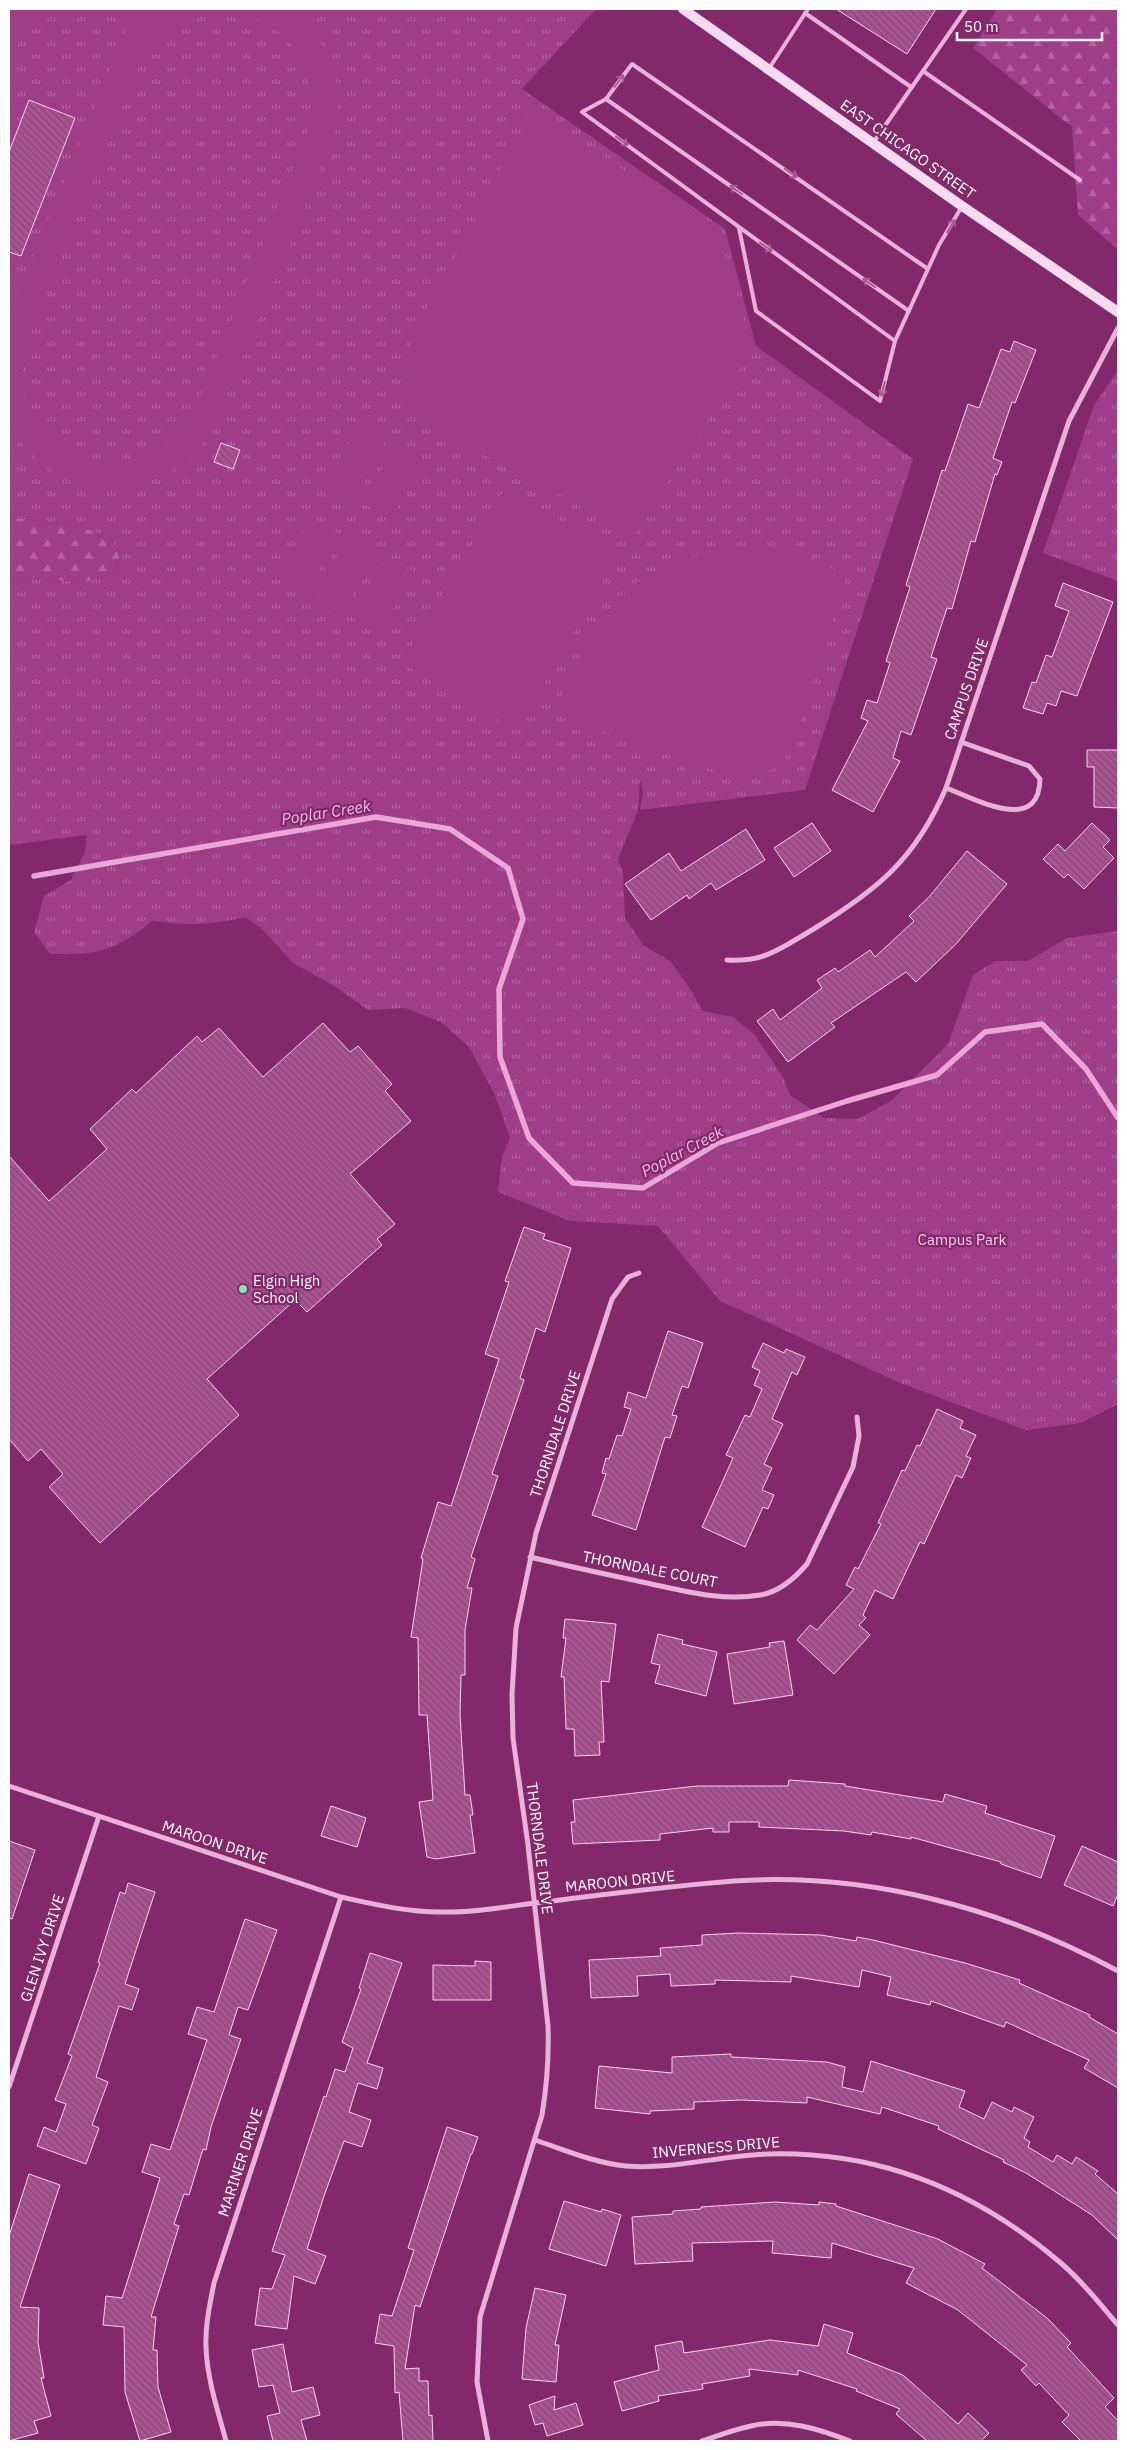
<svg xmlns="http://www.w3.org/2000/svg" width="1127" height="2450" font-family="'IBM Plex Sans',sans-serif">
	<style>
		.forest { fill: url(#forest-firs) }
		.park { fill: url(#park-tufts) }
		.pitch { fill: #9f3d87; fill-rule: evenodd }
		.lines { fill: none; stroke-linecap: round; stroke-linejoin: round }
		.stream { stroke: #e7a7d7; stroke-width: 5.5 }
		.building { fill: url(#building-back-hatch); stroke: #f5d5ed }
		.service { stroke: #e7b2d9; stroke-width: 4 }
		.minor { stroke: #e7b2d9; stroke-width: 5 }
		.secondary { stroke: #f6dbef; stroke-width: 10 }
		.oneway { stroke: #a65992 }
		.poi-dot { fill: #79eea9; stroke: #83296b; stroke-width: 2 }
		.labels { text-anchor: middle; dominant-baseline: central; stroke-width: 4.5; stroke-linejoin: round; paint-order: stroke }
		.street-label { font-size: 15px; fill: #fff; stroke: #83296b }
		.park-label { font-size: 15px; fill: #f5d5ed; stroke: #83296b }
		.poi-label { font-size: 15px; fill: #fff; stroke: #83296b; text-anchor: start }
		.water-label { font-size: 16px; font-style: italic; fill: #eebee2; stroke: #83296b }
	</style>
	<defs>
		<pattern id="forest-firs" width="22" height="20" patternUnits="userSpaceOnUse" patternTransform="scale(1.25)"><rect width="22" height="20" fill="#9f3d87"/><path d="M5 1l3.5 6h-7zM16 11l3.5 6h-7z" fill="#b2649f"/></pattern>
		<pattern id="park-tufts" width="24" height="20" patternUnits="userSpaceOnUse" patternTransform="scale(1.25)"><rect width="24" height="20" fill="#9f3d87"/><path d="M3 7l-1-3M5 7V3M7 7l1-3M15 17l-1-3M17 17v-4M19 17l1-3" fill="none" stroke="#b2649f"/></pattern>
		<pattern id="building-back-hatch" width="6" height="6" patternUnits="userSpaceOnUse" patternTransform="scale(1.25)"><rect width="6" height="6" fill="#ab5194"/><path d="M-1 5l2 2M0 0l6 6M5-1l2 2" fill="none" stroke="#7c4e70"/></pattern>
	</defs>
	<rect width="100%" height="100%" fill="#83296b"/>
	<path class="forest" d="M997 9H1118V250L1078 215 1072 127 973 48Z
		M9 517 82 527 111 538 120 556 114 573 85 582 9 577Z"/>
	<path class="park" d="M9 9H596L522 89 725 229 756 346 913 459 805 790 640 810 643 792 640 779 638 810 618 859 623 873 625 918 643 945 671 962 693 993 702 1011 733 1017 755 1035 783 1077 790 1095 824 1118 858 1119 891 1101 948 1044 973 975 995 961H1028L1067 938 1118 931V1404L1081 1423 1026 1430 898 1382 720 1301 658 1226 570 1221 498 1192 502 1157 510 1138 495 1095 469 1047 441 1022 405 1008 368 1010 334 986 293 963 265 932 246 917C211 925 188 926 152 921 114 952 98 955 50 954L34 932 44 896 71 880 85 852 87 835 9 845V577L85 582 114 573 120 556 111 538 82 527 9 517Z
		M1118 370V581L1043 553 1094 405Z"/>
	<path class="pitch" d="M9 9H32L29 22 9 61Z
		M135 9H290C330 42 348 86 333 138L210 435C157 509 52 504 9 423V315ZM216 12C283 10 325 69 308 132L192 416C133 508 0 450 25 345L143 56C161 28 184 16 216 12Z
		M531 112 717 229 749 338 750 346 748 355 635 534 444 434 409 405 400 387 413 337Z
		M358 424 387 438 355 500 327 486Z
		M395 443 423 457 392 519 364 504Z
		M505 488 619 554 517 730 402 663Z
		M310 518 338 533 307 594 279 580Z
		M346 537 375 552 344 613 315 599Z
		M749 549 778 551 847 573 796 737 781 765 759 775 737 778 555 714C595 614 631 552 749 549Z
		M384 556 412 571 381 632 352 618Z"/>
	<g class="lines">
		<path class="stream" d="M34 876 376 817 450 829 508 868 523 919 499 989 500 1057 529 1138 573 1183 643 1188 718 1143 847 1101 937 1075 985 1032 1042 1024 1086 1069 1118 1118"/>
	</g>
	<path class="building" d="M836 9H936L907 54Z
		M29 100 75 118 21 256 9 252V152Z
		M1014 341 1036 350 1015 403 1012 402 993 458 1002 462 997 475 995 474 975 542 971 541 952 609 947 608 931 657 937 659 911 735 901 731 893 758 900 761 873 812 832 790 868 721 861 718 867 700 877 703 890 663 886 661 910 587 906 585 942 470 945 471 968 404 979 408 1001 349 1010 352Z
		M221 443 240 450 233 469 214 462Z
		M1063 583 1113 602 1077 696 1061 691 1056 706 1047 703 1043 714 1023 708 1032 682 1036 683 1046 655 1052 657 1069 611 1055 606Z
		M1087 750H1118V808L1094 807V767H1087Z
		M812 823 831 851 794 877 774 848Z
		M1092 823 1110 840 1103 847 1114 858 1084 889 1068 874 1064 878 1043 859 1058 844 1065 851Z
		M746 829 765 860 716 890 711 883 689 899 687 895 651 920 625 884 669 853 681 871Z
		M967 851 1007 884 956 944 916 982 906 972 831 1023 835 1027 788 1062 757 1021 773 1009 780 1020 822 988 817 980 835 968 838 972 870 950 875 957 914 921 909 916 929 897Z
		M323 1023 350 1052 358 1046 392 1084 385 1091 411 1121 350 1174 395 1224 377 1239 382 1245 307 1312 295 1300 207 1379 239 1415 100 1543 49 1487 63 1474 41 1449 28 1461 9 1439V1156L49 1201 107 1149 90 1129 132 1089 136 1093 197 1036 202 1042 219 1028 263 1077Z
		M524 1227 545 1234 543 1239 571 1248 545 1332 536 1328 520 1378 524 1380 492 1474 498 1476 471 1557 475 1559 467 1588H472L465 1630V1675H461L460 1715 465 1795H470L473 1815H470L475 1853 436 1859 427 1857 419 1802 433 1800 427 1715H419L418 1638 411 1637 423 1559 421 1558 438 1502 451 1506 499 1359 485 1354 509 1282 505 1281Z
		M668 1331 703 1343 688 1388 682 1386 672 1415 677 1416 670 1438 665 1437 636 1530 592 1515 606 1474 602 1473 606 1458 609 1459 617 1435 622 1436 631 1409 624 1407 628 1392 646 1398Z
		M763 1343 784 1353 786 1349 805 1357 797 1375 792 1372 772 1419 783 1424 764 1464 772 1468 762 1490 774 1495 768 1509 763 1507 745 1547 702 1527 733 1458 726 1455 745 1415 750 1417 762 1389 754 1385 760 1371 752 1367Z
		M937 1409 963 1421 960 1428 976 1435 966 1456 971 1458 962 1478 956 1475 924 1544 920 1542 893 1599 875 1590 863 1615 866 1618 859 1625 870 1635 834 1674 797 1640 810 1625 817 1630 854 1589 846 1585 855 1567 858 1569 881 1524 878 1523 902 1470 905 1471 917 1445 920 1446Z
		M565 1619 616 1624 609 1682 601 1681 604 1742H599L600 1755 575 1756 574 1729H566L564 1677H561L566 1638H563Z
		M658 1634 683 1640 682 1644 717 1652 706 1696 655 1683 660 1665 651 1663Z
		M784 1641 793 1695 734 1704 727 1654 770 1647 769 1643Z
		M789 1780 845 1784V1786L943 1802 945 1794 987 1806 985 1813 1055 1836 1041 1878 1001 1864V1862L911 1837V1839L872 1832 871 1835 844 1831 759 1827V1822H729V1832H713V1828L660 1834V1840L573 1844 571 1822H575L573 1800 697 1786H788Z
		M331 1806 366 1818 357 1847 321 1836Z
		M9 1841 35 1850 12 1919 9 1918Z
		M1082 1846 1118 1862V1894L1113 1906 1064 1885Z
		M128 1883 155 1892 125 1984 139 1989 132 2010 119 2006 96 2077 108 2082 92 2125 99 2128 86 2164 37 2146 44 2127 56 2132 66 2104 55 2100 72 2056 68 2054 100 1963 98 1962 120 1892 125 1894Z
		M245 1919 277 1930 248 2010 238 2007 229 2035 241 2039 211 2127 206 2150 203 2149 189 2195 184 2194 174 2224 179 2226 151 2317H156L153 2350H157L158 2387 171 2432 140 2441 125 2392 124 2327 103 2325 106 2296 122 2298 160 2178 142 2172 151 2144 170 2150 207 2040 188 2034 197 2007 214 2012Z
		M738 1933 821 1935 856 1941 857 1937 873 1940 965 1963 1020 1980 1019 1983 1090 2015 1089 2017 1118 2034V2088L1084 2068 1089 2060 1006 2022 1004 2027 931 2001 930 2005 887 1995 891 1977 862 1970 859 1987 791 1976V1982L715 1980V1984L671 1986 670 1974 637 1976 638 1996 591 1998 589 1960 661 1956 660 1948 702 1945V1935Z
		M370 1953 402 1963 367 2063 383 2068 377 2089 358 2083 349 2112 371 2120 362 2147 344 2141 324 2196 307 2249 326 2256 315 2284 294 2276 287 2329 255 2325 260 2288 272 2289 285 2255 272 2251 324 2096 326 2097 335 2069 345 2072 353 2048 342 2042 361 1989 359 1988Z
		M475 1961 491 1962V2000H433V1965L475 1966Z
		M731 2054V2057L827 2062 845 2067 842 2087 863 2092 871 2061 965 2091 959 2107 984 2119 992 2102 1012 2112 1014 2107 1034 2117 1024 2138 1030 2142 1028 2147 1053 2162 1057 2155 1072 2164 1076 2157 1098 2171 1095 2174 1118 2194V2240L1092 2215 1026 2173 1003 2162 1004 2160 938 2129 939 2126 882 2107 880 2114 807 2097V2103L741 2100 694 2102V2109L650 2111V2114L595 2108 599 2066 672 2073V2057Z
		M447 2127 478 2137 472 2154H471L420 2307 415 2305 405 2369 419 2368V2381H428L429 2416 432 2415 433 2441H403L399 2392 395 2393 394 2346 375 2343 380 2314 392 2316 414 2250 408 2248Z
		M29 2174 60 2185 20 2307 39 2308 38 2342 44 2378H41L51 2416 34 2421 38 2433 9 2441V2236Z
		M564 2201 601 2212 602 2209 621 2215 606 2266 549 2249Z
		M775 2202 819 2205V2202L836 2204V2206L938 2239 985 2264 982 2268 1047 2318 1071 2343 1067 2347 1114 2398 1105 2407 1118 2421V2441H1081L1062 2422 1069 2415 1039 2383 1036 2386 1021 2370 1027 2365 958 2310 906 2283 914 2268 832 2243 831 2258 772 2253 773 2241 692 2243 693 2261 635 2264 632 2217 673 2214V2211L701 2209V2207Z
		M535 2288 566 2295 555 2345H559L556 2382 522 2379 526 2328Z
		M824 2324 853 2333 847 2353 903 2375 958 2424 968 2413 989 2433 981 2441H927L896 2414 900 2409 856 2391 857 2389 798 2370V2375L749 2369 750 2376 702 2384 703 2389 658 2396 659 2401 622 2411 614 2382 659 2370 655 2346 682 2341 684 2353 770 2340 818 2346Z
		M283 2344 292 2392 313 2387 320 2415 301 2420 307 2441H273L267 2416 280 2413 273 2385 259 2387 252 2350Z
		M555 2396 554 2410 576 2403 583 2425 547 2436 543 2423 535 2425 529 2405Z"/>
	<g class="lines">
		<path class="service" d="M805 13 911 87
			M770 67 808 9
			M923 71 966 9
			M606 99 582 112 895 341 939 245 961 208
			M873 143 923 71 1080 180
			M739 228 756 311 880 401 895 341
			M909 311 606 99 632 64 928 269"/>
		<path class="minor" d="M946 788C976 799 1039 835 1040 779L1029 766 961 742
			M727 960C766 962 781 948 812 930 877 890 915 860 946 788L1069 421 1118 328
			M530 1557C567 1566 605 1574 642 1582 681 1590 721 1602 760 1595 780 1592 795 1578 807 1564L853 1467 859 1436 857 1417
			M9 1786 341 1897C373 1904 406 1912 440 1912 471 1913 504 1907 535 1903 601 1895 668 1886 734 1881 867 1872 1002 1908 1118 1971
			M9 2087 99 1816
			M535 2140C565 2150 595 2163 626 2166 673 2170 721 2155 769 2154 881 2151 977 2191 1062 2264 1083 2282 1100 2304 1118 2325
			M226 2441C218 2411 207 2379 206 2347 205 2325 210 2304 214 2283L341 1897
			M488 2441 477 2382 480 2317 542 2115C547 2085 549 2056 548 2026L528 1845 513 1738 512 1695 516 1628 536 1533 612 1299 628 1277 639 1273
			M702 2441C718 2436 735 2429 751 2426 785 2418 819 2429 850 2441"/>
		<path class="secondary" d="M683 9 962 206 1118 312"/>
	</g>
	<defs><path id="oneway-shaft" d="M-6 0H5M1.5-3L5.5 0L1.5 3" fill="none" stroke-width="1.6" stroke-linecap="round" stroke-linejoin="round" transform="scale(1.25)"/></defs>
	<g class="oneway">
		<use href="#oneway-shaft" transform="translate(619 81) rotate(-53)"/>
		<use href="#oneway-shaft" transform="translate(622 141) rotate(36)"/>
		<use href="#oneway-shaft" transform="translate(791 173) rotate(35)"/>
		<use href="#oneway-shaft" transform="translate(736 190) rotate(-145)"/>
		<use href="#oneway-shaft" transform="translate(951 226) rotate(-60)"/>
		<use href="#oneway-shaft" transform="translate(766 247) rotate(36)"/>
		<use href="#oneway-shaft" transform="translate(869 283) rotate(-145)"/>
		<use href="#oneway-shaft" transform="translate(883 389) rotate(104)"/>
	</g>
	<circle class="poi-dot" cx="243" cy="1289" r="5"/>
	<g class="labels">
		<g class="street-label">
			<text transform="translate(908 149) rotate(35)">EAST CHICAGO STREET</text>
			<text transform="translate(966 689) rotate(-71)">CAMPUS DRIVE</text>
			<text transform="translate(555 1434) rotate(-72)">THORNDALE DRIVE</text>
			<text transform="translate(650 1569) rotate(11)">THORNDALE COURT</text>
			<text transform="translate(215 1842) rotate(18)">MAROON DRIVE</text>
			<text transform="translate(540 1848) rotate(83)">THORNDALE DRIVE</text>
			<text transform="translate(620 1881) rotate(-6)">MAROON DRIVE</text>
			<text transform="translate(42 1948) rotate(-72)">GLEN IVY DRIVE</text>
			<text transform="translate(716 2147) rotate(-5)">INVERNESS DRIVE</text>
			<text transform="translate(240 2162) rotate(-72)">MARINER DRIVE</text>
		</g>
		<g class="park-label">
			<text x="962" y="1239">Campus Park</text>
		</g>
		<g class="poi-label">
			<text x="253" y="1280">Elgin High<tspan x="253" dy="17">School</tspan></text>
		</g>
		<g class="water-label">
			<text transform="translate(326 812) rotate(-9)">Poplar Creek</text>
			<text transform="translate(682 1151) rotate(-28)">Poplar Creek</text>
		</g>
	</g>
	<rect width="1127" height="2450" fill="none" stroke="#ffffff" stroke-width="20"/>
	<path d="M957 32v8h145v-8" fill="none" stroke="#ffffff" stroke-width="2.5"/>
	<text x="964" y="32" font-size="15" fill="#ffffff" stroke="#83296b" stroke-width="4" paint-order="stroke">50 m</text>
</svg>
